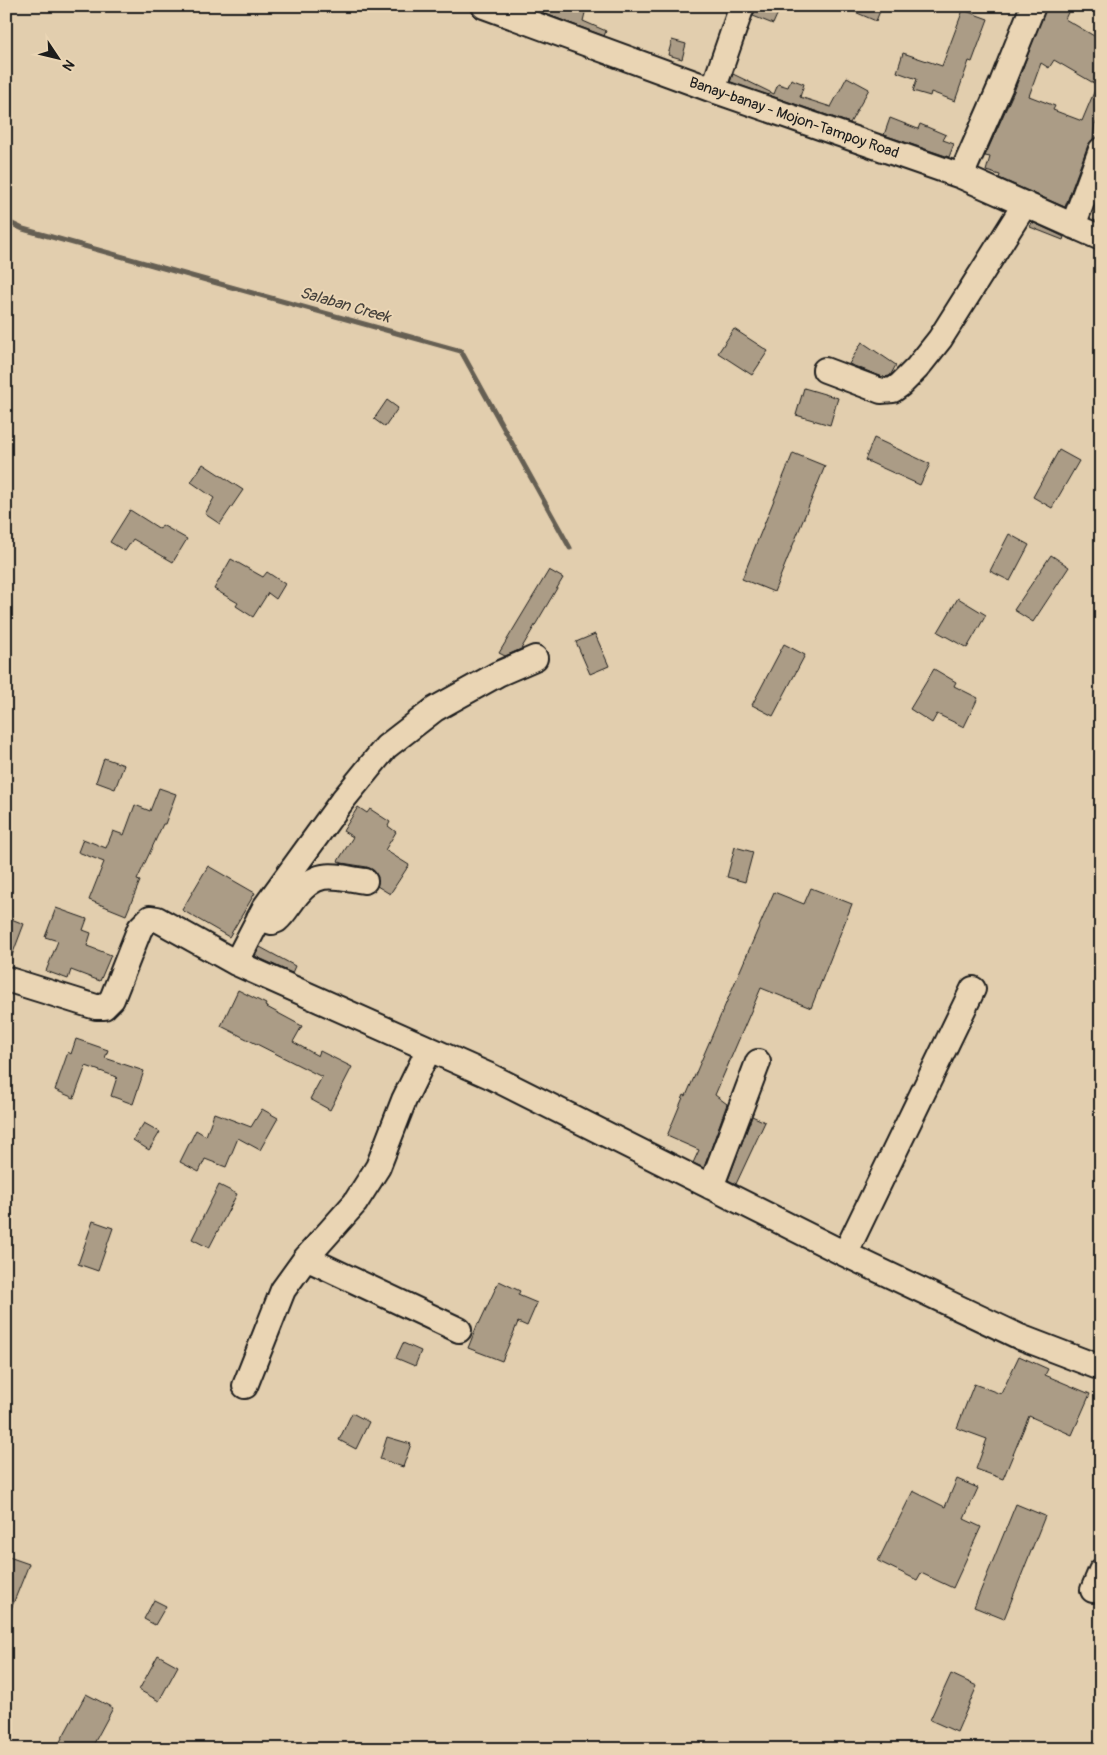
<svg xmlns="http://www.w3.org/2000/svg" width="1107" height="1755" font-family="Pangolin,sans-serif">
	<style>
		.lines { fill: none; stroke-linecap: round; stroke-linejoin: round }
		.stream { stroke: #655e52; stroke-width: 5 }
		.building { fill: #ab9c86; stroke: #1c1c1c; fill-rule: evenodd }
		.minor-casing { stroke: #1c1c1c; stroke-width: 28 }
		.minor { stroke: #ead5b4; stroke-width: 24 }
		.labels { text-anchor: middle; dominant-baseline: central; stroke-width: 4; stroke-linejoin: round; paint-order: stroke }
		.street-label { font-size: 15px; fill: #1c1c1c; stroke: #ead5b4 }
		.water-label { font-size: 16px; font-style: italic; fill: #46423c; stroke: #ead5b4 }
	</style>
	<rect width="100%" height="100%" fill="#e2ceae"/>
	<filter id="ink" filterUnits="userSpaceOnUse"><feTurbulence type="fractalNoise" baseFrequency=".02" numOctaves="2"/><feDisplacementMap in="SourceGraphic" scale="10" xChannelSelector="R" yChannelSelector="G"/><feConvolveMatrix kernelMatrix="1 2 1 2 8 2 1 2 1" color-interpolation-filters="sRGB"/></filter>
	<g filter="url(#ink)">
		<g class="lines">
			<path class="stream" d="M6 221 23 229 461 351 570 548"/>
		</g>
		<path class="building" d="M525 6H564L585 13 583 21 606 31 604 36Z
			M757 6H781L773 24 753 16Z
			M841 6H882L876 21Z
			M1046 6H1071L1065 19 1101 40V123H1095L1093 139 1088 145 1065 207 999 178 1000 175 986 171 990 157 985 156 1015 89ZM1054 60 1097 85 1082 121 1053 110 1055 106 1029 96 1041 63 1049 68Z
			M963 10 988 19 972 62 969 61 955 101 931 92 930 96 913 91 917 79 897 72 903 53 942 66Z
			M672 40 686 44 682 59 668 55Z
			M733 74 774 94 778 84 788 87 791 79 804 84 800 97 831 107 847 77 869 89 850 123 730 82Z
			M890 118 918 129 920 124 946 135 943 140 954 144 949 157 884 135Z
			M1032 222 1064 237 1063 240 1030 227Z
			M734 329 768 351 752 375 718 353Z
			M862 342 896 365 890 376 883 377 849 364Z
			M804 388 838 398 830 425 796 415Z
			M387 400 398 408 385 427 374 419Z
			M874 438 930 464 920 485 865 460Z
			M1059 450 1079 461 1052 508 1033 497Z
			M793 453 825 466 774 592 742 579Z
			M203 464 243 490 220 524 205 514 214 498 191 482Z
			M130 510 160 529 162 525 187 539 173 562 133 539 125 551 110 542Z
			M1009 534 1029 545 1010 581 990 571Z
			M1051 555 1069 567 1033 622 1014 610Z
			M231 559 263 577 267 572 285 584 276 599 268 593 253 617 236 606 238 603 214 589Z
			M549 570 563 578 521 649 505 656 499 653Z
			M958 598 986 615 967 648 938 632Z
			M595 634 609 666 590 674 576 642Z
			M784 644 805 655 773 716 752 705Z
			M934 669 956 682 954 686 978 698 964 727 937 714 932 723 910 709Z
			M104 758 124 765 115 789 96 782Z
			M159 788 176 794 165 824H163L137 880 140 881 126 915 89 900 104 862 78 852 83 839 106 848 113 831 124 835 135 805 150 811Z
			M358 807 367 813 370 809 390 822 388 826 396 832 385 850 409 865 390 894 377 886 378 877 373 870 367 867 342 863 338 861 353 837 343 831Z
			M735 847 753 852 745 882 727 877Z
			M208 866 255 893 229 937 182 910Z
			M811 888 852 904 811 1008 761 988 715 1095 727 1104 704 1168 693 1163 699 1150 667 1136 684 1095 686 1096 774 892 804 904Z
			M56 908 87 919 83 930 91 933 87 946 111 955 100 981 71 970 68 979 46 971 58 941 45 937Z
			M6 917 24 924 8 966H6Z
			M260 947 295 966 292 973 255 956Z
			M238 990 266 1004 265 1006 302 1026 293 1042 318 1056 320 1051 352 1067 330 1110 310 1099 322 1077 221 1026Z
			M76 1039 108 1050 105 1058 144 1071 133 1104 111 1096 117 1077 86 1066 74 1098 55 1090 68 1052 71 1054Z
			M262 1109 278 1118 260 1150 238 1138 226 1167 205 1159 199 1172 180 1162 196 1130 206 1136 214 1113 251 1127Z
			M752 1116 765 1122 736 1184 728 1180Z
			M144 1123 160 1132 149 1150 133 1140Z
			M219 1185 237 1194 209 1248 192 1239Z
			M93 1221 113 1228 98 1271 78 1264Z
			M499 1281 520 1291 518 1295 537 1303 527 1326 518 1322 502 1361 468 1348 478 1323 479 1324Z
			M403 1343 421 1351 415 1366 396 1358Z
			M1019 1356 1048 1369 1045 1375 1090 1394 1072 1435 1029 1416 1003 1479 976 1469 987 1439 957 1428 974 1384 1001 1394Z
			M352 1413 369 1422 356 1449 339 1440Z
			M387 1437 411 1444 403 1467 380 1459Z
			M957 1479 978 1488 964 1519 981 1527 953 1588 921 1573 917 1580 878 1561 913 1491 945 1507Z
			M1016 1504 1045 1516 1004 1619 974 1607Z
			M6 1556 29 1564 7 1619H6Z
			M154 1600 166 1606 155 1625 144 1619Z
			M158 1655 178 1666 159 1701 139 1690Z
			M951 1674 977 1686 957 1732 930 1720Z
			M86 1694 113 1708 91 1749H56Z"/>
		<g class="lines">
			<g class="minor-casing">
				<path id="minor" d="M484 6 713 90 961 176 1101 238
					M713 90 742 6
					M961 176 1002 83 1033 6
					M1073 226 1101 150
					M825 370 881 391 893 390 900 385 917 368 940 339 1025 204
					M259 918 272 922 277 920C285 913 290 903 297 895 319 868 335 877 365 881
					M236 963 265 907 342 801 386 747 435 709 498 674 535 658
					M6 979 96 1007H104L112 999 140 928 150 918 157 919 236 963 490 1076 845 1254 1020 1337 1101 1368
					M429 1049 404 1100 378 1167 355 1203 306 1258 459 1330
					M711 1187 758 1062
					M845 1254 973 989
					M245 1386 283 1290 306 1258
					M1093 1590 1101 1571"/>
			</g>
			<use href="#minor" class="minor"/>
		</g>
	</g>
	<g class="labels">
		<g class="street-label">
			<text transform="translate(794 118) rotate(19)">Banay-banay - Mojon-Tampoy Road</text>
		</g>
		<g class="water-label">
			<text transform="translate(345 305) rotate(16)">Salaban Creek</text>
		</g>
	</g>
	<rect width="1107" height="1755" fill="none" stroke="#ead5b4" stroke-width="25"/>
	<rect x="12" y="12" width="1082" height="1730" fill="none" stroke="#1c1c1c" stroke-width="2" filter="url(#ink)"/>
	<g transform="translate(58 58) rotate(125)" stroke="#ead5b4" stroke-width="4" paint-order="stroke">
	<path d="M0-4L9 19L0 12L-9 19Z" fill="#1c1c1c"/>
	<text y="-8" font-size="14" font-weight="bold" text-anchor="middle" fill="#1c1c1c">N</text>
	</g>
</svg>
